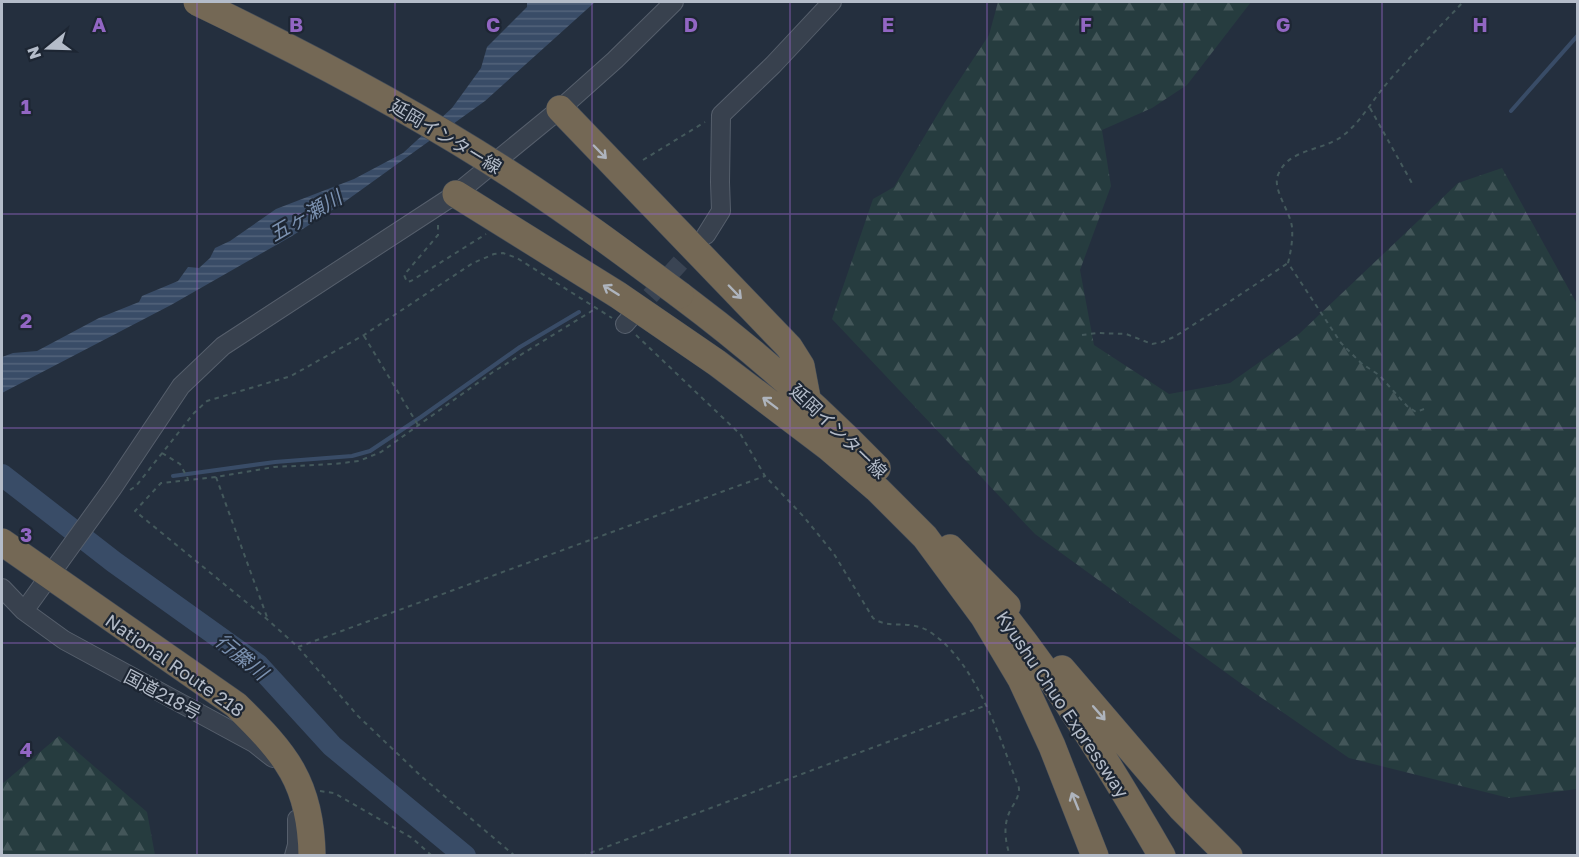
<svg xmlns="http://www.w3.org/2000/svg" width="1579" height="857" font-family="'Golos Text','Noto Sans JP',sans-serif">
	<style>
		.forest { fill: url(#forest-firs) }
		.water { fill: url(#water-rules) }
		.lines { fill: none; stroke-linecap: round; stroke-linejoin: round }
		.stream { stroke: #394c67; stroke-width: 4 }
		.river { stroke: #394c67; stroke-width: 22 }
		.minor-tunnel { stroke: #3a4453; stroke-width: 18; stroke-dasharray: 18 9; stroke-linecap: butt }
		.minor-casing { stroke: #565f6c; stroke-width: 20 }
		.highway-casing { stroke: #434c59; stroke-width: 28 }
		.path { stroke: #44595c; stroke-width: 2; stroke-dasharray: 4.5 4.5; stroke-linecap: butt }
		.minor { stroke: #38414e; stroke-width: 18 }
		.highway { stroke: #746855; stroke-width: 27 }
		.highway-bridge-casing { stroke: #434c59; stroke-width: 28; stroke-linecap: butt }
		.highway-bridge { stroke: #746855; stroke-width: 27 }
		.oneway { stroke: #aeb4bd }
		.grid { fill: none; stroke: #9266c3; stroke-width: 1.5; stroke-opacity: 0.55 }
		.labels { text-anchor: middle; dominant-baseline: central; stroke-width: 4.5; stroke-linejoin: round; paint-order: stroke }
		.street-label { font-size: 18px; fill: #b4bcc9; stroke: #1d2633 }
		.water-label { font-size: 20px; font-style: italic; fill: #7c92b1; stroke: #1d2633 }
		.grid-label { font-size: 20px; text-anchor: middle; font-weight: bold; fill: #9266c3; stroke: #1d2633; stroke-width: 4.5; stroke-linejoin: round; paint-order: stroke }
	</style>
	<defs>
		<pattern id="forest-firs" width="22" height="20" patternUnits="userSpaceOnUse" patternTransform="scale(1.5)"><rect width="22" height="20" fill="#263c3f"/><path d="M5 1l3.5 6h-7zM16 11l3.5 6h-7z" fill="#435659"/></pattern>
		<pattern id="water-rules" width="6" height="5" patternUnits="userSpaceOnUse" patternTransform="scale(1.5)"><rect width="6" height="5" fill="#394c67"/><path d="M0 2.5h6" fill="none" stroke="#53647b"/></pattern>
	</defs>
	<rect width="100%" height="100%" fill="#242f3e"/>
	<path class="forest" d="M998 2H1251L1187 85 1152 108 1102 130 1111 186 1080 270 1094 345 1169 394 1230 383 1299 334 1458 183 1502 168 1577 304V789L1509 798 1349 758 1243 685 1035 534 832 319 873 199 894 187 945 102 989 35Z
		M59 736 147 812 155 855H2V784Z"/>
	<path class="water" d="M527 2H595L485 101 343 203 292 236 171 305 2 393V357L13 353 37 351 99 318 139 302 142 296 178 281 188 267 199 268 210 258 215 248 230 241 276 209 354 179 403 153 452 108 481 68 487 47 527 7Z"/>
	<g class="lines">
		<path class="stream" d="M1511 111 1578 35
			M173 476 275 462 352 456 370 451 421 417 520 347 579 312"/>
		<path class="river" d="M2 475 114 562 258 665 332 746 465 856"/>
		<path class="minor-tunnel" d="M632 316 700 241"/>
		<g class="minor-casing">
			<path id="minor" d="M706 235 721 211 720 182 721 115 773 65 832 2
				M625 324 631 317
				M2 588 24 611 64 640 254 743 273 758
				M24 611 112 489 181 386 223 346 456 194 560 109 615 60 674 2
				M294 856 297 845V819"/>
		</g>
		<g class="highway-casing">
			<path id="highway" d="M560 109 789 347 801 366 807 398
				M456 194 618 295 717 363 828 447 878 490 925 537 984 617 1021 679 1052 746 1095 856
				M680 295C751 348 816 405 877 468
				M2 542 236 705C286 754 311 783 312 856
				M950 548 1007 606
				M989 597C1055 677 1110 766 1162 856
				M1062 669 1181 808 1229 856"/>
		</g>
		<path class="path" d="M1370 108 1413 185
			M643 160 705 122
			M438 225V235L404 275 407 282 411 281 486 234
			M636 335 741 435 765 476 804 517 834 554 873 618C890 631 910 617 933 634 978 666 1000 739 1019 788 1019 798 1014 803 1010 811 1003 825 1005 841 1010 856
			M1082 335 1097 333 1126 334 1152 344 1162 342 1174 337 1223 306 1288 263
			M364 336 418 425
			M1424 409 1416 412 1407 406 1379 375 1361 363 1341 343 1288 263C1291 251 1293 239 1292 227 1290 211 1272 189 1278 175 1289 147 1324 152 1345 134 1363 119 1373 99 1388 82 1412 54 1439 28 1463 2
			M162 453 180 464 188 479
			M216 477 267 617
			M130 490 136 486 194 413 207 401 291 376 364 335 473 263 494 254 503 253 517 258 612 318
			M298 647 765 476
			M320 791 334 793 412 838 432 856
			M515 856 422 777 358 716 298 647 268 620 135 511 161 483 216 477 274 467 334 464 359 461 381 452 493 372 595 309
			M582 856 987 705"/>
		<use href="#minor" class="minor"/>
		<use href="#highway" class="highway"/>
		<g class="highway-bridge-casing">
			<path id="highway-bridge" d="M197 2C305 54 412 110 513 176 570 213 625 254 680 295"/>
		</g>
		<use href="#highway-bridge" class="highway-bridge"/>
	</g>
	<defs><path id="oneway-shaft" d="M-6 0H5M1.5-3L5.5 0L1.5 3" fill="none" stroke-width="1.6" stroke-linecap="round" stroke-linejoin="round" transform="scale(1.5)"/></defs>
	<g class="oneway">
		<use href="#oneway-shaft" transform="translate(600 152) rotate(46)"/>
		<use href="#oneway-shaft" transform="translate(611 290) rotate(-148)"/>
		<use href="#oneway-shaft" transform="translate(735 292) rotate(46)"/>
		<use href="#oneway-shaft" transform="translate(770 403) rotate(-143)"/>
		<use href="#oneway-shaft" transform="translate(1099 713) rotate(49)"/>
		<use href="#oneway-shaft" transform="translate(1075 801) rotate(-112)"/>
	</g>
	<path class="grid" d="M197 2V856M395 2V856M592 2V856M790 2V856M987 2V856M1184 2V856M1382 2V856M2 214H1578M2 428H1578M2 643H1578"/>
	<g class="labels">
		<g class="street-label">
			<text transform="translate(446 136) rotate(31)">延岡インター線</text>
			<text transform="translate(839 431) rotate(44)">延岡インター線</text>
			<text transform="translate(175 665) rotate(35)">National Route 218</text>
			<text transform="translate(163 694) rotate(28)">国道218号</text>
			<text transform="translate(1063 704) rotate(56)">Kyushu Chuo Expressway</text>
		</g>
		<g class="water-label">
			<text transform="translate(305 215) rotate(-30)">五ヶ瀬川</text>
			<text transform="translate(242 656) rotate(39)">行縢川</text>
		</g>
	</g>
	<g class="grid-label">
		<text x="99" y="32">A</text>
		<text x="296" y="32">B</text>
		<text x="493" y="32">C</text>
		<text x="691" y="32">D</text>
		<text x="888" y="32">E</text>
		<text x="1086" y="32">F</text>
		<text x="1283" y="32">G</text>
		<text x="1480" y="32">H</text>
		<text x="26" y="114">1</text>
		<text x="26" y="328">2</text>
		<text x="26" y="542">3</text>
		<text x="26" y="757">4</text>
	</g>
	<rect width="1579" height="857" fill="none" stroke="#b4bcc9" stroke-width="6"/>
	<g transform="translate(48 48) rotate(251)" stroke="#1d2633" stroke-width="4.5" paint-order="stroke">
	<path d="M0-4.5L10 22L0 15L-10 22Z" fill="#b4bcc9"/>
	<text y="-9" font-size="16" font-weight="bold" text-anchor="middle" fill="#b4bcc9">N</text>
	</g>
</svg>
